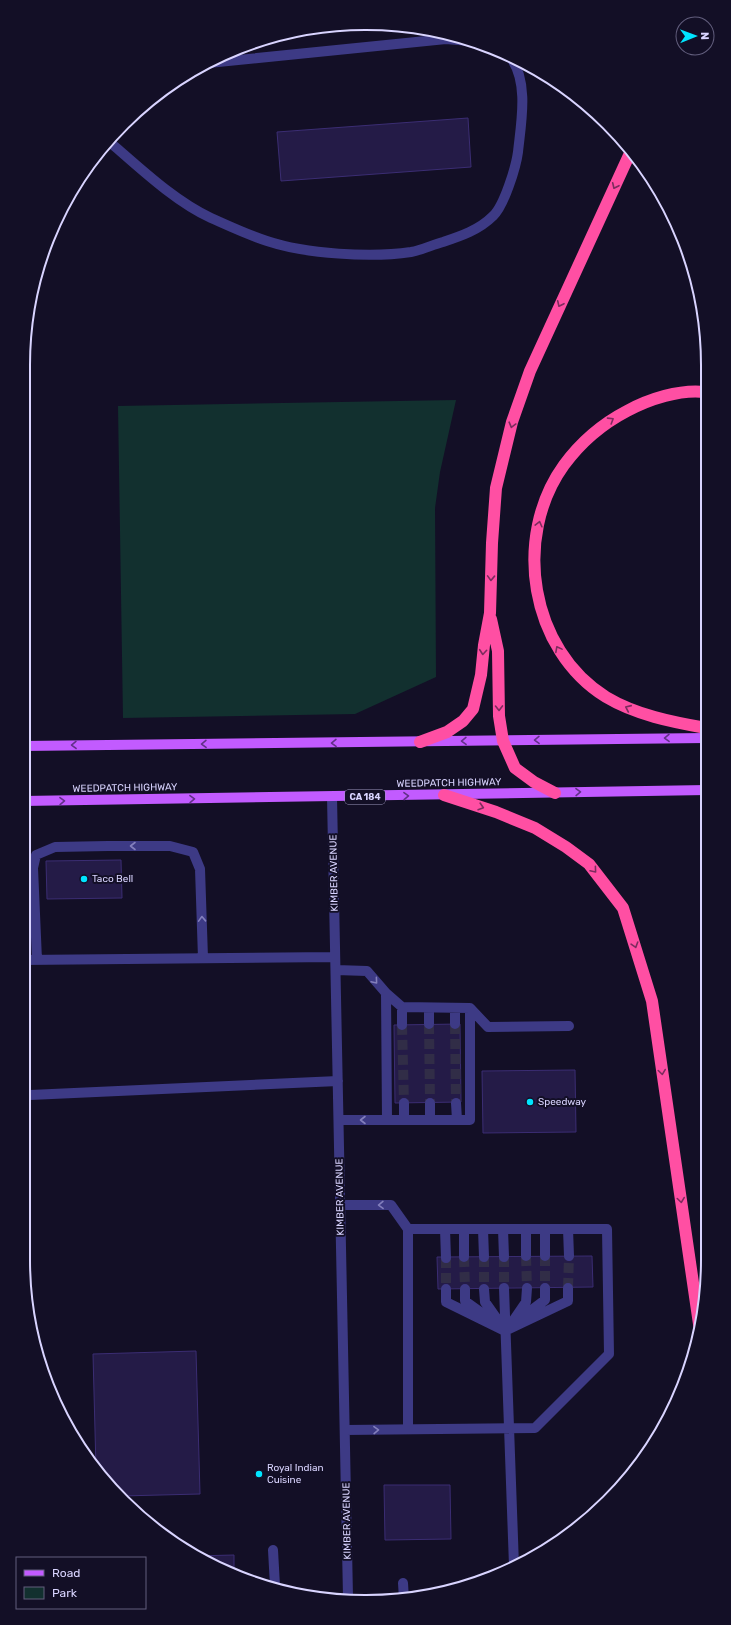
<svg xmlns="http://www.w3.org/2000/svg" width="731" height="1625" font-family="Rubik,sans-serif">
	<style>
		.green { fill: #12302f }
		.building { fill: #241b47; stroke: #3b2d73 }
		.lines { fill: none; stroke-linecap: round; stroke-linejoin: round }
		.minor-tunnel { stroke: #312d47; stroke-width: 10; stroke-dasharray: 10 5; stroke-linecap: butt }
		.minor { stroke: #3d3a85; stroke-width: 10 }
		.major { stroke: #c25bff; stroke-width: 10 }
		.highway { stroke: #ff4fa3; stroke-width: 12 }
		.oneway { stroke: #7d2c5e }
		.oneway2 { stroke: #623188 }
		.oneway3 { stroke: #837fbc }
		.poi-dot { fill: #00e5ff; stroke: #130f26; stroke-width: 1.5 }
		.labels { text-anchor: middle; dominant-baseline: central; stroke-width: 4; stroke-linejoin: round; paint-order: stroke }
		.shield { fill: #130f26; stroke: #9e99be; stroke-width: 1 }
		.shield-label { font-size: 9px; font-weight: bold; fill: #d9d4ff }
		.street-label { font-size: 10px; fill: #d9d4ff; stroke: #130f26 }
		.poi-label { font-size: 10px; fill: #d9d4ff; stroke: #130f26; text-anchor: start }
		.rim { fill: none; stroke: #d9d4ff; stroke-width: 2 }
	</style>
	<rect width="100%" height="100%" fill="#130f26"/>
	<path class="green" d="M456 400 440 472 435 508 436 677 355 714 123 718 118 406Z"/>
	<path class="building" d="M468 118 471 167 281 181 277 132Z
		M121 860 122 898 47 899 46 861Z
		M460 1024 461 1102 395 1103 394 1025Z
		M575 1070 576 1132 483 1133 482 1071Z
		M592 1256 593 1287 438 1289 437 1257Z
		M196 1351 200 1494 121 1496 108 1485 96 1469 93 1354Z
		M384 1485H450L451 1539 385 1540Z
		M234 1555V1571L194 1556Z"/>
	<g class="lines">
		<path class="minor-tunnel" d="M429 1024 430 1103
			M455 1024 456 1103
			M402 1025 404 1103
			M526 1256 527 1288
			M545 1256V1288
			M464 1257 465 1289
			M484 1257V1289
			M504 1257V1288
			M446 1258V1289
			M568 1288 569 1256"/>
		<path class="minor" d="M208 63 446 39 470 41
			M112 144C142 170 176 202 211 218 229 226 248 235 267 241 306 254 371 258 411 252 422 250 432 245 443 242 461 236 479 230 493 216 504 206 516 167 518 152 521 123 529 83 511 58
			M332 797 348 1597
			M23 960 335 957
			M37 960 33 868 36 855 55 847 108 846H170L193 852 200 869 203 958
			M336 970 367 971 386 993 402 1007 470 1008 488 1027 569 1026
			M386 993 387 1120
			M429 1008V1024
			M455 1024V1008
			M402 1025V1007
			M23 1091 30 1095 338 1081
			M404 1103V1120
			M456 1103 457 1120
			M339 1120H470V1008
			M430 1120V1103
			M341 1205H391L408 1229V1429
			M445 1229 446 1258
			M483 1229 484 1257
			M503 1229 504 1257
			M526 1229V1256
			M545 1229V1256
			M568 1229 569 1256
			M464 1257V1229
			M504 1288 514 1566
			M446 1289V1302L505 1331
			M465 1289V1301L486 1316
			M484 1289 485 1302 504 1329
			M521 1318 545 1300V1288
			M513 1321 526 1302 527 1288
			M505 1331 568 1301V1288
			M345 1430 535 1428 609 1354 607 1229H408
			M273 1550 275 1586
			M403 1583 404 1599"/>
		<path class="major" d="M23 746 706 738
			M23 801 707 790"/>
		<path class="highway" d="M705 392C680 389 649 399 627 411 602 424 581 442 564 465 512 537 530 650 606 697 636 715 672 722 706 728
			M491 619 498 651 499 716 503 741 515 768 534 782 555 793
			M420 742 447 732 463 721 473 709 481 675 484 645 490 613 492 543 496 488 512 422 530 371 631 151
			M444 795 496 812 535 828 566 847 589 864 623 908 652 1001 700 1331"/>
	</g>
	<defs><path id="oneway-chevron" d="M-2-3.5L2.5 0L-2 3.5" fill="none" stroke-width="1.6" stroke-linecap="round" stroke-linejoin="round"/></defs>
	<g class="oneway">
		<use href="#oneway-chevron" transform="translate(615 186) rotate(115)"/>
		<use href="#oneway-chevron" transform="translate(560 304) rotate(115)"/>
		<use href="#oneway-chevron" transform="translate(611 420) rotate(-32)"/>
		<use href="#oneway-chevron" transform="translate(512 425) rotate(105)"/>
		<use href="#oneway-chevron" transform="translate(539 524) rotate(-76)"/>
		<use href="#oneway-chevron" transform="translate(491 578) rotate(92)"/>
		<use href="#oneway-chevron" transform="translate(558 649) rotate(-118)"/>
		<use href="#oneway-chevron" transform="translate(483 652) rotate(95)"/>
		<use href="#oneway-chevron" transform="translate(499 708) rotate(89)"/>
		<use href="#oneway-chevron" transform="translate(628 708) rotate(-156)"/>
		<use href="#oneway-chevron" transform="translate(481 807) rotate(17)"/>
		<use href="#oneway-chevron" transform="translate(594 870) rotate(50)"/>
		<use href="#oneway-chevron" transform="translate(635 945) rotate(73)"/>
		<use href="#oneway-chevron" transform="translate(662 1072) rotate(82)"/>
		<use href="#oneway-chevron" transform="translate(681 1200) rotate(82)"/>
	</g>
	<g class="oneway2">
		<use href="#oneway-chevron" transform="translate(667 738) rotate(179)"/>
		<use href="#oneway-chevron" transform="translate(537 740) rotate(179)"/>
		<use href="#oneway-chevron" transform="translate(464 741) rotate(179)"/>
		<use href="#oneway-chevron" transform="translate(334 743) rotate(179)"/>
		<use href="#oneway-chevron" transform="translate(204 744) rotate(179)"/>
		<use href="#oneway-chevron" transform="translate(74 745) rotate(179)"/>
		<use href="#oneway-chevron" transform="translate(578 792) rotate(-1)"/>
		<use href="#oneway-chevron" transform="translate(406 796) rotate(-1)"/>
		<use href="#oneway-chevron" transform="translate(192 799) rotate(-1)"/>
		<use href="#oneway-chevron" transform="translate(62 801) rotate(-1)"/>
	</g>
	<g class="oneway3">
		<use href="#oneway-chevron" transform="translate(133 846) rotate(-180)"/>
		<use href="#oneway-chevron" transform="translate(202 919) rotate(-92)"/>
		<use href="#oneway-chevron" transform="translate(375 981) rotate(50)"/>
		<use href="#oneway-chevron" transform="translate(363 1120) rotate(-180)"/>
		<use href="#oneway-chevron" transform="translate(381 1205) rotate(179)"/>
		<use href="#oneway-chevron" transform="translate(376 1430) rotate(-1)"/>
	</g>
	<g class="poi-dot">
		<circle cx="84" cy="879" r="4"/>
		<circle cx="530" cy="1102" r="4"/>
		<circle cx="259" cy="1474" r="4"/>
	</g>
	<g class="labels">
		<rect class="shield" x="345" y="790" width="40" height="14" rx="3"/>
		<g class="shield-label">
			<text x="365" y="797">CA 184</text>
		</g>
		<g class="street-label">
			<text transform="translate(449 783) rotate(-1)">WEEDPATCH HIGHWAY</text>
			<text transform="translate(125 788) rotate(-1)">WEEDPATCH HIGHWAY</text>
			<text transform="translate(334 873) rotate(-91)">KIMBER AVENUE</text>
			<text transform="translate(340 1197) rotate(-91)">KIMBER AVENUE</text>
			<text transform="translate(347 1521) rotate(-91)">KIMBER AVENUE</text>
		</g>
		<g class="poi-label">
			<text x="92" y="879">Taco Bell</text>
			<text x="538" y="1102">Speedway</text>
			<text x="267" y="1468">Royal Indian<tspan x="267" dy="12">Cuisine</tspan></text>
		</g>
	</g>
	<path d="M0 0H731V1625H0ZM365 30H366A335 335 0 0 1 701 365V1260A335 335 0 0 1 366 1595H365A335 335 0 0 1 30 1260V365A335 335 0 0 1 365 30Z" fill="#130f26" fill-rule="evenodd"/>
	<path class="rim" d="M365 30H366A335 335 0 0 1 701 365V1260A335 335 0 0 1 366 1595H365A335 335 0 0 1 30 1260V365A335 335 0 0 1 365 30Z"/>
	<rect x="16" y="1557" width="130" height="52" fill="#130f26" stroke="#625e7d"/>
	<rect x="24" y="1570" width="20" height="6" fill="#c25bff" stroke="#625e7d"/>
	<text x="52" y="1577" font-size="12" fill="#d9d4ff">Road</text>
	<rect x="24" y="1587" width="20" height="12" fill="#12302f" stroke="#625e7d"/>
	<text x="52" y="1597" font-size="12" fill="#d9d4ff">Park</text>
	<g transform="translate(695 36) rotate(89)"><circle r="19" fill="#130f26" stroke="#625e7d"/>
	<path d="M0-3L7 15L0 10L-7 15Z" fill="#00e5ff"/>
	<text y="-6" font-size="11" font-weight="bold" text-anchor="middle" fill="#d9d4ff">N</text>
	</g>
</svg>
